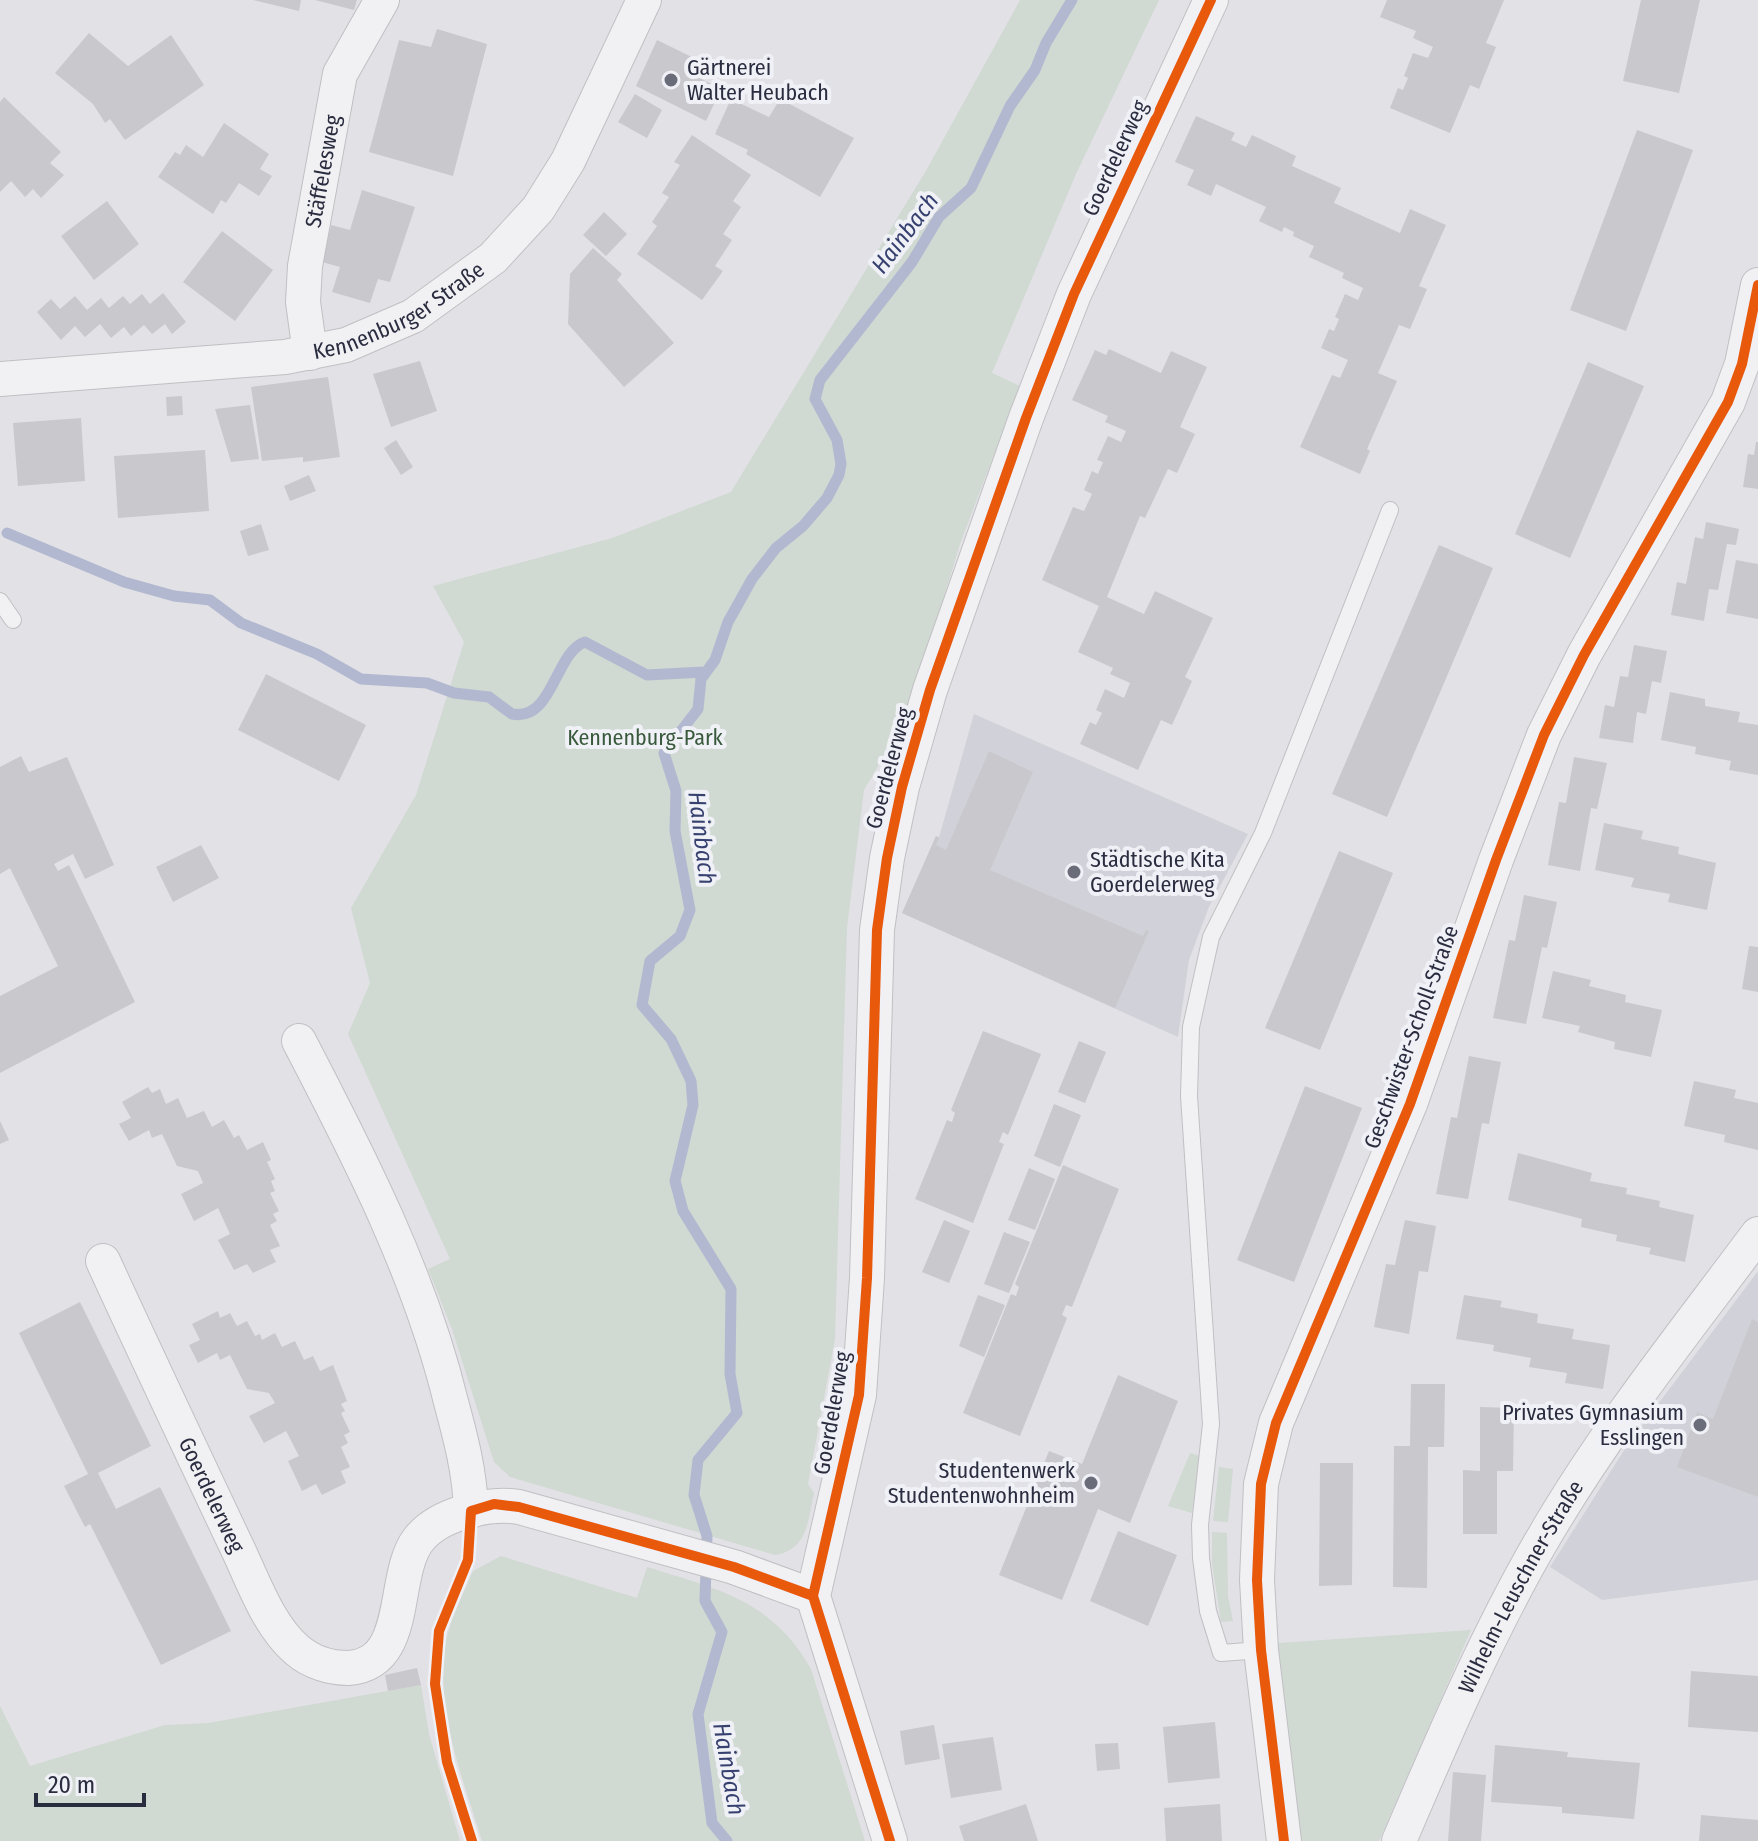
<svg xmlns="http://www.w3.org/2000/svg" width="1758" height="1841" font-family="'Fira Sans Condensed',sans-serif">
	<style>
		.built { fill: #d1d1d9 }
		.green { fill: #d0d9d2 }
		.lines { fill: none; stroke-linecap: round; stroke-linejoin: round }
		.stream { stroke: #b2b8d0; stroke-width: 11 }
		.building { fill: #c8c8cd }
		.lane-casing { stroke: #c0c0c4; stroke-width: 18 }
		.street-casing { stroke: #c0c0c4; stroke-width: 36 }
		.lane { stroke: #f1f1f4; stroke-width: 16 }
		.street { stroke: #f1f1f4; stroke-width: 34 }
		.cycleway-casing { stroke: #f0f1f6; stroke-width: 15 }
		.cycleway { stroke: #e8590c; stroke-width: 10 }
		.poi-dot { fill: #6a6c79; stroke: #f0f1f6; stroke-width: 3 }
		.labels { text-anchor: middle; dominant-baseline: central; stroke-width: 8; stroke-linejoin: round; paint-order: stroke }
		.poi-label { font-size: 22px; fill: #2a2c3f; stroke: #f0f1f6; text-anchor: start }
		.street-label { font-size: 22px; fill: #2a2c3f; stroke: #f0f1f6 }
		.park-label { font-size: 22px; fill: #38593b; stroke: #f0f1f6 }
		.water-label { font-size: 24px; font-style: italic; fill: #374170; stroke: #f0f1f6 }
	</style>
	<rect width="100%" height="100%" fill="#e2e2e6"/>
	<path class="built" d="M974 714 1248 834 1209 907 1189 960 1178 1037 902 913 936 836 939 837Z
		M1758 1271V1580L1602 1600 1550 1567 1628 1444Z"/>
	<path class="green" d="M1020 0H1159L1076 174 992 373 1020 386 960 544 908 716 864 790 847 928 835 1339 808 1484 814 1493C808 1520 808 1550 775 1555L510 1477 494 1462 452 1329 428 1269 450 1259 348 1034 370 983 351 908 416 795 464 642 433 586 612 538 731 492 927 169Z
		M1190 1453 1200 1456 1192 1513 1168 1506Z
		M1219 1467 1233 1469 1228 1522 1213 1521Z
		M1212 1532 1227 1533 1228 1596 1233 1621 1221 1622 1212 1564Z
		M501 1556 637 1598 647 1567C718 1589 772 1600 811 1669L865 1841H482C463 1778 436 1714 445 1647 449 1620 463 1595 473 1571Z
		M1471 1630 1379 1841H1301L1278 1643Z
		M421 1685 429 1734 460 1841H0V1706L30 1766 165 1725 208 1723Z"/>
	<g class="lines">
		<path class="stream" d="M7 533 124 582 174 596 210 600 241 623 317 654 361 679 427 683 454 693 489 697 512 714C553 722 555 652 585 642L647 675 704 672
			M727 1841 712 1823 698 1714 722 1632 705 1601 707 1536 694 1495 698 1460 737 1413 730 1374 731 1289 683 1211 675 1181 693 1105 691 1081 671 1039 642 1005 650 961 680 936 690 910 675 831 676 791 664 753 698 709 701 679 715 660 728 622 752 579 776 548 803 526 827 498 839 475 841 464 837 440 815 399 820 380 912 262 939 217 971 188 1010 106 1035 70 1046 43 1072 0"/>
	</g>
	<path class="building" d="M253 0H301L299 11Z
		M315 0H357L354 10Z
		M1387 0H1504L1486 43 1496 47 1479 89 1470 85 1450 133 1390 108 1398 88 1403 90 1408 78 1404 76 1413 53 1428 58 1433 47 1413 38 1416 31 1380 17Z
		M1641 0H1700L1679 93 1623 81Z
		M437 29 487 44 453 176 369 152 399 40 431 47Z
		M89 33 128 66 171 35 204 85 125 140 110 119 105 123 93 104 55 73Z
		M657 40 698 60 692 74 721 89 706 121 636 86Z
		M635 94 662 110 647 138 618 122Z
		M4 97 61 152 50 163 64 175 41 198 33 189 25 197 11 181 0 192V102Z
		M731 99 769 117 780 99 854 138 820 197 746 154 748 150 715 134Z
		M1196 116 1235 133 1231 140 1246 147 1252 135 1296 156 1292 166 1341 188 1334 203 1400 233 1410 209 1446 225 1419 286 1427 289 1410 329 1399 325 1378 373 1397 381 1367 449 1370 451 1360 474 1300 447 1332 375 1340 378 1348 360 1321 348 1329 329 1334 331 1339 319 1335 317 1345 294 1358 300 1363 288 1342 278 1344 273 1309 257 1314 246 1293 236 1294 232 1284 227 1282 232 1259 221 1266 207 1216 184 1211 196 1187 185 1194 170 1175 162Z
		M224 123 269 154 260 169 272 176 259 196 239 183 226 203 221 200 213 214 158 177 175 152 180 155 186 145 203 157Z
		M1637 130 1693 150 1626 331 1570 310Z
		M692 135 751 175 733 201 741 207 723 234 732 240 715 266 723 271 702 300 637 254 657 226 652 222 669 197 662 193 680 165 674 162Z
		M362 190 415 207 390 282 378 279 370 303 332 292 340 267 322 262 331 225 350 230Z
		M107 201 139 244 94 280 61 236Z
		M604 212 627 234 606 256 583 235Z
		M222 231 273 270 235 321 183 282Z
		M593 248 622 274 617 280 674 343 624 387 568 324 570 274Z
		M163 293 186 322 172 334 165 324 152 334 144 325 131 336 124 327 111 338 100 324 85 337 75 326 61 340 37 312 51 299 60 309 75 296 87 310 101 298 109 308 123 296 130 304 142 294 150 304Z
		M1109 349 1161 373 1171 351 1207 367 1180 427 1195 434 1177 473 1168 469 1145 518 1140 516 1107 597 1144 614 1155 591 1213 618 1185 677 1192 681 1172 725 1161 720 1138 770 1080 744 1090 722 1096 725 1102 713 1096 710 1105 689 1124 698 1130 683 1110 674 1113 668 1078 652 1099 606 1042 580 1073 507 1084 511 1092 494 1084 490 1092 471 1098 474 1103 462 1097 460 1108 436 1121 442 1126 431 1105 422 1108 416 1072 400 1095 350 1106 355Z
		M420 361 437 411 391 427 373 374Z
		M1588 362 1644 386 1570 558 1515 534Z
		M328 377 340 457 303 462V457L262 461 251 387Z
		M182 396 183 415 167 416 166 397Z
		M250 405 259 459 231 462 215 409Z
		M81 418 85 481 18 486 13 423Z
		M396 440 413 467 401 475 384 448Z
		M1756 442H1758V489L1743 487 1748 454 1754 455Z
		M205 450 209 511 118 518 114 456Z
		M309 475 316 491 290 501 284 486Z
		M1706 522 1739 529 1736 545 1727 544 1718 590 1709 589 1704 621 1671 615 1677 582 1686 584 1695 537 1703 539Z
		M261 524 269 550 248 556 240 531Z
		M1439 545 1493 568 1387 817 1332 794Z
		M1736 560 1758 564V619L1726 613Z
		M1634 645 1667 651 1661 683 1652 681 1646 714 1637 712 1633 743 1599 738 1605 705 1614 707 1620 676 1628 677Z
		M266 674 366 725 339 781 238 730Z
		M1670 692 1705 699V706L1740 712 1738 722 1758 725V775L1729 770 1731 761 1695 754 1696 747 1661 740Z
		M989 751 1033 772 990 870 1143 936 1146 930 1149 931 1115 1008 902 913 936 836 939 838 936 845 946 850Z
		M21 756 29 772 67 757 114 865 85 879 73 854 54 864 58 871 69 865 135 1002 0 1073V996L58 966 10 868 0 874V767Z
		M1574 757 1607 763 1597 809 1591 808 1580 871 1548 865 1559 802 1566 803Z
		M1604 823 1643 831 1641 839 1679 847 1678 854 1716 863 1707 910 1668 902 1670 894 1631 887 1634 878 1595 870Z
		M201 845 219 878 173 902 156 867Z
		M1339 851 1393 873 1320 1050 1265 1028Z
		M1524 895 1557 902 1547 948 1542 947 1526 1024 1493 1018 1509 940 1515 941Z
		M1749 946 1758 947V992L1742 989Z
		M1553 971 1591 980 1589 986 1626 995 1625 1002 1662 1010 1651 1057 1614 1049 1615 1042 1578 1032 1580 1026 1542 1018Z
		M983 1031 1041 1054 1008 1135 1003 1132 999 1142 1004 1144 973 1223 915 1199 947 1120 952 1122 955 1113 951 1110Z
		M1079 1041 1106 1052 1085 1103 1058 1092Z
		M1469 1056 1501 1062 1489 1124 1482 1123 1468 1199 1436 1194 1451 1117 1457 1118Z
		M1694 1081 1736 1090 1734 1098 1758 1103V1150L1724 1142 1725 1135 1684 1126Z
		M1305 1086 1362 1108 1294 1282 1237 1260Z
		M148 1087 152 1093 160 1089 166 1104 178 1098 187 1118 204 1111 212 1127 224 1120 234 1138 239 1135 247 1150 263 1142 271 1160 267 1162 275 1179 271 1181 275 1191 270 1193 279 1211 273 1214 277 1221 270 1225 280 1246 270 1250 276 1262 253 1273 247 1264 234 1270 218 1240 230 1234 218 1208 194 1221 181 1194 203 1183 198 1171 177 1166 162 1134 152 1138 149 1130 129 1141 119 1124 131 1118 122 1102Z
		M1054 1104 1081 1115 1060 1167 1034 1156Z
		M0 1121 9 1140 0 1144Z
		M1518 1153 1592 1173 1590 1181 1627 1188 1626 1194 1660 1201 1659 1207 1694 1215 1685 1262 1649 1254 1651 1248 1616 1241 1617 1235 1581 1227 1582 1219 1508 1200Z
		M1063 1165 1119 1189 1072 1307 1066 1305 1062 1315 1067 1318 1020 1436 963 1413 1011 1294 1016 1296 1019 1287 1015 1284Z
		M1029 1168 1055 1179 1035 1230 1008 1220Z
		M944 1220 970 1231 949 1283 922 1272Z
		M1405 1220 1436 1226 1428 1272 1419 1271 1409 1334 1374 1327 1386 1264 1395 1265Z
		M1004 1232 1030 1242 1009 1293 984 1284Z
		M978 1295 1005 1305 984 1357 959 1346Z
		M1464 1295 1502 1301 1500 1307 1538 1314 1537 1323 1574 1329 1572 1339 1610 1345 1603 1389 1565 1383 1567 1373 1529 1367 1531 1358 1493 1351 1494 1345 1456 1339Z
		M80 1302 151 1446 98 1473 116 1509 160 1487 231 1631 161 1665 90 1524 85 1527 64 1486 88 1474 19 1333Z
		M218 1311 220 1318 230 1313 237 1326 247 1321 255 1336 260 1334 262 1340 275 1333 282 1347 295 1341 304 1360 313 1356 320 1371 333 1365 347 1401 341 1404 345 1411 341 1413 350 1432 344 1435 348 1443 341 1447 350 1467 341 1471 346 1483 322 1495 316 1484 302 1491 288 1461 299 1456 286 1431 264 1443 249 1416 275 1403 269 1393 247 1389 230 1355 220 1360 217 1353 198 1363 189 1345 200 1340 192 1324Z
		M1752 1319 1758 1322V1497L1677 1467 1697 1412 1713 1419Z
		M1118 1375 1178 1401 1130 1523 1098 1509 1062 1600 999 1575 1049 1451 1082 1464Z
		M1411 1384H1445L1444 1447H1428L1427 1588 1393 1587 1394 1446H1410Z
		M1480 1407 1514 1408 1513 1471H1497V1534H1463V1470L1480 1471Z
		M1320 1463H1353L1352 1585 1319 1586Z
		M1118 1531 1177 1555 1148 1626 1090 1601Z
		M417 1668 421 1685 388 1691 385 1675Z
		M1691 1671 1758 1676V1732L1688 1727Z
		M1215 1722 1220 1778 1168 1783 1163 1727Z
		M934 1725 940 1759 905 1765 900 1731Z
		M993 1737 1002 1790 951 1798 942 1744Z
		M1118 1743 1120 1769 1097 1771 1095 1744Z
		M1495 1745 1568 1752 1567 1757 1640 1763 1634 1819 1562 1813V1807L1491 1802Z
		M1453 1772 1486 1775 1481 1841H1448Z
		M1026 1804 1038 1841H964L959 1826Z
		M1220 1804 1222 1841H1166L1164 1808Z
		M1701 1815 1758 1820V1841H1699Z"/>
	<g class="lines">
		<g class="lane-casing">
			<path id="lane" d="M0 601 13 620
				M1261 1650 1221 1653 1208 1611 1201 1558 1200 1525 1211 1424 1189 1096 1191 1027 1211 937 1263 833 1390 510"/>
		</g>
		<g class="street-casing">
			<g id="street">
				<path id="s1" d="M310 353 303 302 305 266 340 74 382 0"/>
				<path id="s2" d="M0 379 285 357 346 345 413 316 493 258 538 209 568 161 644 0"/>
				<path d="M299 1041C360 1158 420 1275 451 1402 461 1439 470 1473 471 1511"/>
				<path id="s3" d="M103 1261C146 1355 190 1448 234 1541 251 1575 267 1625 297 1650 311 1662 330 1668 348 1668 412 1664 390 1575 419 1539 439 1514 488 1502 519 1507L734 1567 813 1596"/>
				<path d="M890 1841 813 1596 859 1395 867 1278 877 930 887 858 902 787 930 690 1026 418 1074 294 1211 0"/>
				<path d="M1284 1841 1261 1650 1257 1580 1261 1484 1276 1423 1410 1104 1496 860 1544 735 1584 655 1728 402 1742 364 1758 285"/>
				<path id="s4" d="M1399 1841C1443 1738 1488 1632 1545 1535 1607 1429 1685 1332 1758 1234"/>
			</g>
		</g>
		<use href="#lane" class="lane"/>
		<use href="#street" class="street"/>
		<g class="cycleway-casing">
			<path id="cycleway" d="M472 1841 447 1762 435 1684 439 1631 468 1560 471 1511 494 1504 519 1507 734 1567 813 1596
				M890 1841 813 1596 859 1395 867 1278 877 930 887 858 902 787 930 690 1026 418 1074 294 1211 0
				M1284 1841 1261 1650 1257 1580 1261 1484 1276 1423 1410 1104 1496 860 1544 735 1584 655 1728 402 1742 364 1758 285"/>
		</g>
		<use href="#cycleway" class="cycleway"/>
	</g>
	<g class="poi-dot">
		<circle cx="671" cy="80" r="8"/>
		<circle cx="1074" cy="872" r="8"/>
		<circle cx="1700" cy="1425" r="8"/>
		<circle cx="1091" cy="1483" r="8"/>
	</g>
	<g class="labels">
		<g class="poi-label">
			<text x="687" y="67">Gärtnerei<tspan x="687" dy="25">Walter Heubach</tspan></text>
			<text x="1090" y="859">Städtische Kita<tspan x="1090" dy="25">Goerdelerweg</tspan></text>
			<text x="1684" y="1412" text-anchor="end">Privates Gymnasium<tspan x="1684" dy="25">Esslingen</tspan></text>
			<text x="1075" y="1470" text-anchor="end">Studentenwerk<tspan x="1075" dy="25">Studentenwohnheim</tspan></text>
		</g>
		<g class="street-label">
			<text transform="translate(1115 158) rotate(-65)">Goerdelerweg</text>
			<text stroke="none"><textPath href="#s1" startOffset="184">Stäffelesweg</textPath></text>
			<text stroke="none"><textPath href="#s2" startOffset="410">Kennenburger Straße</textPath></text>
			<text transform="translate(889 768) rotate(-75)">Goerdelerweg</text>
			<text transform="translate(1411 1037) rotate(-70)">Geschwister-Scholl-Straße</text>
			<text transform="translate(832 1413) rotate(-80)">Goerdelerweg</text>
			<text stroke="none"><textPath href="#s3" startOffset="258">Goerdelerweg</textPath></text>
			<text stroke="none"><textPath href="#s4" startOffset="282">Wilhelm-Leuschner-Straße</textPath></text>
		</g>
		<g class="park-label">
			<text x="645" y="737">Kennenburg-Park</text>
		</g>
		<g class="water-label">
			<text transform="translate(905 233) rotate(-53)">Hainbach</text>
			<text transform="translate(702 838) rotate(83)">Hainbach</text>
			<text transform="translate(729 1769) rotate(80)">Hainbach</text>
		</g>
	</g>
	<path d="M36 1793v12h108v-12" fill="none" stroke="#2a2c3f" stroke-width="4"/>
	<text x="48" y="1793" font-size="24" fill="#2a2c3f" stroke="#f0f1f6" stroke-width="6" paint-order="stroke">20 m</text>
</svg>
